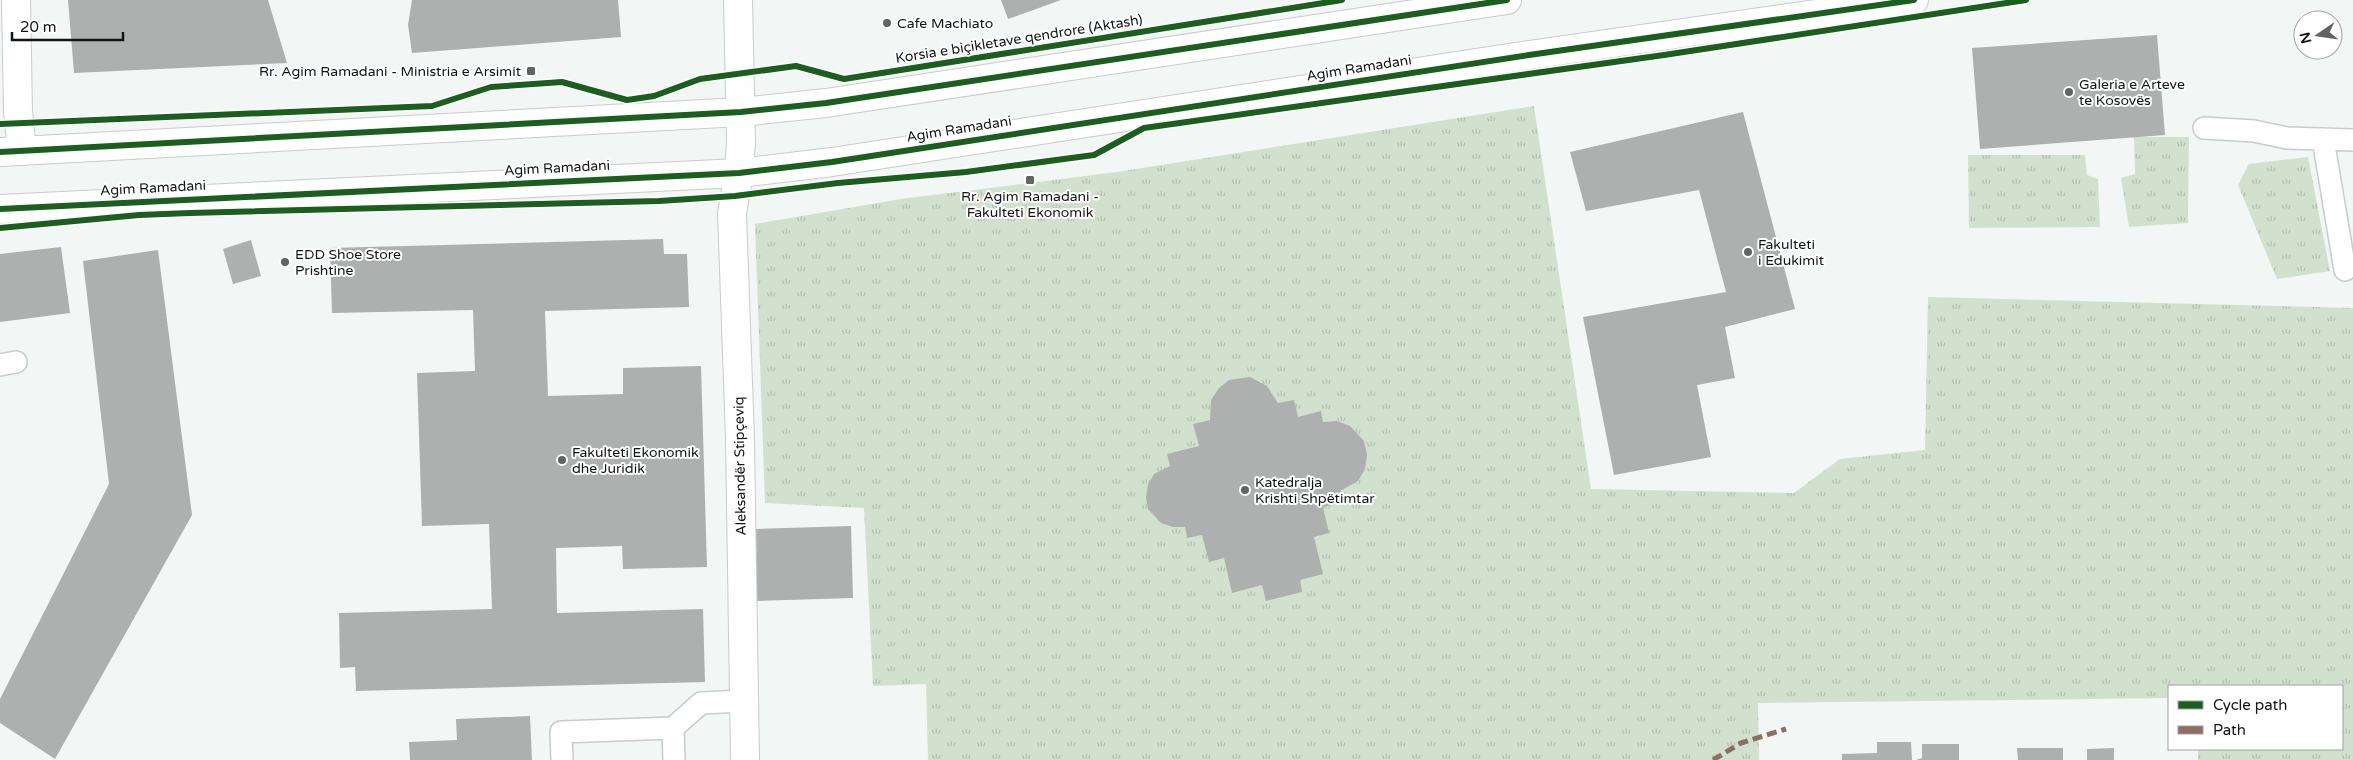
<svg xmlns="http://www.w3.org/2000/svg" width="2353" height="760" font-family="'Varela Round',sans-serif">
	<style>
		.grass { fill: url(#grass-tufts) }
		.building { fill: #adb0ae }
		.lines { fill: none; stroke-linecap: round; stroke-linejoin: round }
		.service-casing { stroke: #c8ccca; stroke-width: 24 }
		.minor-casing { stroke: #c8ccca; stroke-width: 30 }
		.tertiary-casing { stroke: #c8ccca; stroke-width: 30 }
		.primary-casing { stroke: #c8ccca; stroke-width: 30 }
		.service { stroke: #fdfefd; stroke-width: 21 }
		.minor { stroke: #fdfefd; stroke-width: 28 }
		.tertiary { stroke: #fdfefd; stroke-width: 28 }
		.primary { stroke: #fdfefd; stroke-width: 28 }
		.quiet { stroke: #8d6e63; stroke-width: 5; stroke-dasharray: 10 5; stroke-linecap: butt }
		.cycleway-casing { stroke: #fff; stroke-width: 9 }
		.cycleway { stroke: #1b5e20; stroke-width: 6 }
		.poi-dot { fill: #616463; stroke: #fff; stroke-width: 2 }
		.labels { text-anchor: middle; dominant-baseline: central; stroke-width: 4; stroke-linejoin: round; paint-order: stroke }
		.poi-label { font-size: 14px; fill: #131515; stroke: #fff; text-anchor: start }
		.street-label { font-size: 14px; fill: #131515; stroke: #fff }
	</style>
	<defs>
		<pattern id="grass-tufts" width="24" height="20" patternUnits="userSpaceOnUse" patternTransform="scale(1.25)"><rect width="24" height="20" fill="#d2e1ce"/><path d="M3 7l-1-3M5 7V3M7 7l1-3M15 17l-1-3M17 17v-4M19 17l1-3" fill="none" stroke="#b3c0b0"/></pattern>
	</defs>
	<rect width="100%" height="100%" fill="#f2f6f4"/>
	<path class="grass" d="M1534 106 1591 489 1794 493 1840 459 1925 450 1928 297 2353 308V760H2198V749H2342V686H2169V698L1758 703 1759 760H928L926 684 873 686 864 508 765 503 755 224 901 199 1117 172Z
		M2134 137H2189L2188 223 2129 227 2121 178 2135 174Z
		M1968 155H2085L2087 175 2098 179 2100 227 1969 228Z
		M2308 157 2330 271 2277 279 2238 185 2249 164Z"/>
	<path class="building" d="M68 0H268L287 63 74 73Z
		M412 0H618L621 37 412 53 408 25Z
		M1001 0H1061L1008 19Z
		M2157 35 2165 135 1980 149 1972 48Z
		M1743 112 1795 309 1725 327 1735 378 1697 385 1711 457 1614 475 1583 317 1726 292 1699 190 1586 211 1570 152Z
		M663 239 664 254H687L689 307 545 311 548 396 623 394V368L701 366 707 567 623 569 622 546 556 548 557 613 703 609 705 682 356 691 355 667 340 668 339 613 492 609 489 524 422 526 417 373 475 371 473 310 332 313 330 248Z
		M251 240 261 276 233 284 223 249Z
		M61 247 70 313 0 322V254Z
		M158 250 192 515 55 759 0 723V699L109 484 83 261Z
		M1250 377 1267 386 1278 403 1294 400 1298 417 1321 411 1323 422 1337 421 1350 426 1364 441 1367 455 1365 469 1358 481 1340 491 1343 502 1323 507 1329 533 1314 537 1323 574 1300 580 1302 592 1266 601 1262 585 1232 593 1224 558 1209 562 1202 535 1187 538 1185 527H1173L1161 523 1148 509 1146 497 1148 485 1154 474 1170 466 1167 454 1199 446 1193 424 1210 420 1211 400 1219 388 1229 380Z
		M851 526 853 598 757 601 755 529Z
		M530 716 532 760H410L409 742 457 740 456 719Z
		M1877 742H1911L1912 760H1842V754L1877 753Z
		M1922 744H1959V760H1916L1922 758Z
		M2017 748H2063V760H2018Z
		M2114 748V760H2087V749Z"/>
	<g class="lines">
		<g class="service-casing">
			<path id="service" d="M2204 128 2254 131 2287 138 2353 140
				M2323 139 2345 270
				M0 365 16 362
				M673 728 674 760
				M562 760 561 732 673 728 701 703 744 701"/>
		</g>
		<g class="minor-casing">
			<path id="minor" d="M16 0 18 111 22 151
				M739 173 732 213 740 439 745 760"/>
		</g>
		<g class="tertiary-casing">
			<path id="tertiary" d="M738 0 741 141 739 173"/>
		</g>
		<g class="primary-casing">
			<path id="primary" d="M0 152 741 112 826 103 1507 0
				M0 209 739 173 832 162 1529 55 1914 0"/>
		</g>
		<use href="#service" class="service"/>
		<use href="#minor" class="minor"/>
		<use href="#tertiary" class="tertiary"/>
		<use href="#primary" class="primary"/>
		<path class="quiet" d="M1713 760 1741 743 1786 729"/>
		<g class="cycleway-casing">
			<path id="cycleway" d="M0 124 432 106 491 87 562 82 627 100 654 96 700 79 796 66 844 79 1342 0
				M0 152 741 112 826 103 1507 0
				M0 209 739 173 832 162 1529 55 1914 0
				M0 228 139 215 190 213 659 201 735 196 838 183 966 172 1094 155 1144 128 1664 55 2026 0"/>
		</g>
		<use href="#cycleway" class="cycleway"/>
	</g>
	<g class="poi-dot">
		<circle cx="887" cy="23" r="5"/>
		<rect x="526" y="66" width="10" height="10" rx="2.5"/>
		<circle cx="2069" cy="92" r="5"/>
		<rect x="1025" y="175" width="10" height="10" rx="2.5"/>
		<circle cx="1748" cy="252" r="5"/>
		<circle cx="285" cy="262" r="5"/>
		<circle cx="562" cy="460" r="5"/>
		<circle cx="1245" cy="490" r="5"/>
	</g>
	<g class="labels">
		<g class="poi-label">
			<text x="897" y="23">Cafe Machiato</text>
			<text x="521" y="71" text-anchor="end">Rr. Agim Ramadani - Ministria e Arsimit</text>
			<text x="2079" y="84">Galeria e Arteve<tspan x="2079" dy="16">te Kosovës</tspan></text>
			<text x="1030" y="196" text-anchor="middle">Rr. Agim Ramadani -<tspan x="1030" dy="16">Fakulteti Ekonomik</tspan></text>
			<text x="1758" y="244">Fakulteti<tspan x="1758" dy="16">i Edukimit</tspan></text>
			<text x="295" y="254">EDD Shoe Store<tspan x="295" dy="16">Prishtine</tspan></text>
			<text x="572" y="452">Fakulteti Ekonomik<tspan x="572" dy="16">dhe Juridik</tspan></text>
			<text x="1255" y="482">Katedralja<tspan x="1255" dy="16">Krishti Shpëtimtar</tspan></text>
		</g>
		<g class="street-label">
			<text transform="translate(1019 39) rotate(-9)">Korsia e biçikletave qendrore (Aktash)</text>
			<text transform="translate(1359 68) rotate(-9)">Agim Ramadani</text>
			<text transform="translate(959 129) rotate(-9)">Agim Ramadani</text>
			<text transform="translate(557 168) rotate(-3)">Agim Ramadani</text>
			<text transform="translate(153 188) rotate(-3)">Agim Ramadani</text>
			<text transform="translate(740 466) rotate(-91)">Aleksandër Stipçeviq</text>
		</g>
	</g>
	<rect x="2168" y="685" width="175" height="65" fill="#ffffff" stroke="#a1a1a1"/>
	<rect x="2178" y="701" width="25" height="8" fill="#1b5e20" stroke="#a1a1a1"/>
	<text x="2213" y="710" font-size="15" fill="#131515">Cycle path</text>
	<rect x="2178" y="726" width="25" height="8" fill="#8d6e63" stroke="#a1a1a1"/>
	<text x="2213" y="735" font-size="15" fill="#131515">Path</text>
	<g transform="translate(2318 35) rotate(257)"><circle r="24" fill="#ffffff" stroke="#a1a1a1"/>
	<path d="M0-4L9 19L0 12L-9 19Z" fill="#616463"/>
	<text y="-8" font-size="14" font-weight="bold" text-anchor="middle" fill="#131515">N</text>
	</g>
	<path d="M12 32v8h111v-8" fill="none" stroke="#131515" stroke-width="2.5"/>
	<text x="20" y="32" font-size="15" fill="#131515" stroke="#ffffff" stroke-width="4" paint-order="stroke">20 m</text>
</svg>
